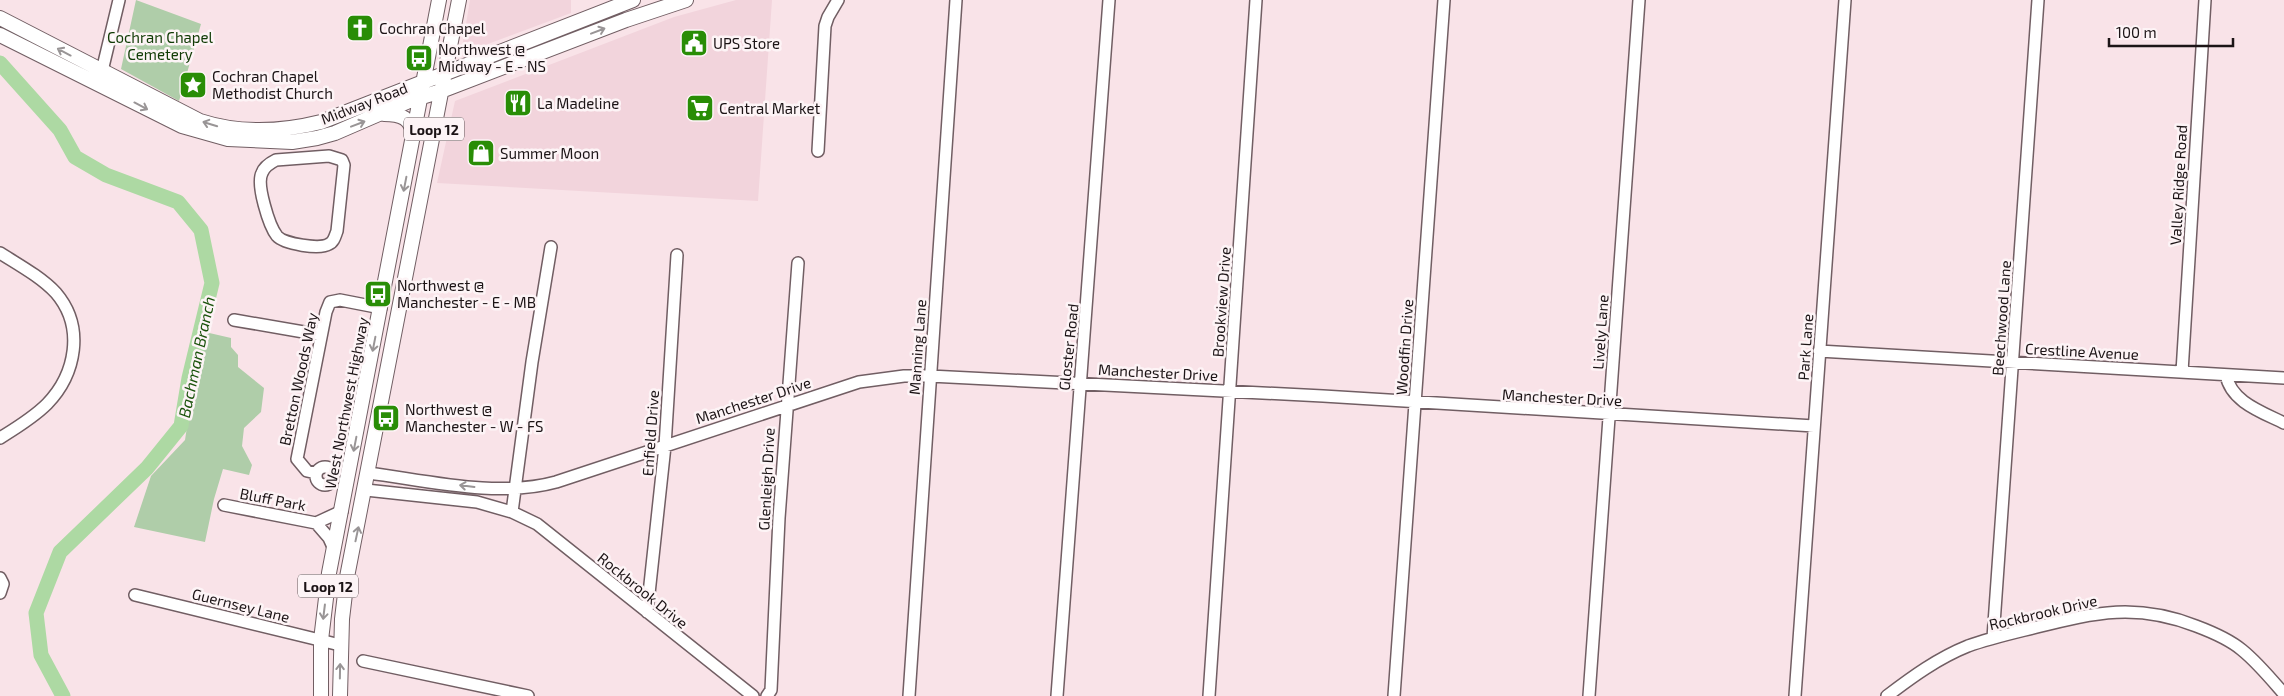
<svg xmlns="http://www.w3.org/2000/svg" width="2284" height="696" font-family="'Exo 2',sans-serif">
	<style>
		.built { fill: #f2d4dc }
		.green { fill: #afcda9 }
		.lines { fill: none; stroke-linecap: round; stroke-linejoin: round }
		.river { stroke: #add9a3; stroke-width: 15 }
		.minor-casing { stroke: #715e63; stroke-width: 14 }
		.major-casing { stroke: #715e63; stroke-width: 16 }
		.minor { stroke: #fff; stroke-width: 11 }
		.major { stroke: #fff; stroke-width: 14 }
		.oneway { stroke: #999596 }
		.labels { text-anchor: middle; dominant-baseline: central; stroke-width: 5; stroke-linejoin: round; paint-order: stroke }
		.shield { fill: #fdf4f6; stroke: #605759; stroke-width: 1 }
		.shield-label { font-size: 14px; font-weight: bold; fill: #1c1416 }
		.poi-label { font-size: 15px; fill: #1c1416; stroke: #fdf4f6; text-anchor: start }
		.park-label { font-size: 15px; fill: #103b05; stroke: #fdf4f6 }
		.street-label { font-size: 15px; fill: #1c1416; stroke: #fdf4f6 }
		.water-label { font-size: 16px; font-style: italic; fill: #1a530b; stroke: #fdf4f6 }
	</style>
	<rect width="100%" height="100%" fill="#f9e3e8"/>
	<path class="built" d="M470 0H571V13L461 54Z
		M736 0H772L758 201 437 183 455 101 674 17Z"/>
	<path class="green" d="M136 0 201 24 179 101 121 69Z
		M205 332 231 338V347L238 355V367L264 388 261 412 244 428 242 446 252 465 249 475 223 469 214 499 205 542 134 527 151 476 185 440 196 369Z"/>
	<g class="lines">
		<path class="river" d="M0 63 60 130 75 157 106 175 178 202 201 230 212 283 189 378 181 426 147 468 60 552 36 613 41 655 63 696"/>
		<g class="minor-casing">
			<path id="minor" d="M102 71 119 0
				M818 151 825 26 828 17 838 0
				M329 156 342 160 344 165 337 231C335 236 334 242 329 244 320 250 284 244 277 236 269 226 256 184 262 173 264 167 270 163 276 160Z
				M551 247 532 362 512 512 537 524 753 696
				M0 253C19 265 41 277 56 293 85 327 76 374 47 404 33 418 16 428 0 438
				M234 320 321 335
				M1819 351 2284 378
				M2182 372 2205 0
				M2226 375C2231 402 2262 412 2284 423
				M316 476a9 9 0 1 1 18 0a9 9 0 1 1-18 0Z
				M316 473 307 471 297 459 326 312 330 302 340 300 381 308
				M369 473C429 481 498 498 556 482L859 382 904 376H930L1323 396 1814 426
				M366 490 477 502 512 512
				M224 505 316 523 342 511
				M316 523 329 538 334 549
				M0 578 3 584 0 593
				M135 595 340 645
				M647 612 665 446 677 255
				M1993 638 2038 0
				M363 661 528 696
				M767 696 771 690 779 518 798 263
				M909 696 956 0
				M1057 696 1109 0
				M1209 696 1256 0
				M1394 696 1444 0
				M1589 696 1639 0
				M1795 696 1845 0
				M1887 696C1912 677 1938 658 1968 646 1990 638 2013 633 2037 627 2096 612 2137 603 2196 626 2212 632 2229 639 2242 650 2258 663 2271 679 2284 694"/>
		</g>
		<g class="major-casing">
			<path id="major" d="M0 18 200 121C240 134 281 132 321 122L633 0
				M0 35 182 126 228 139 292 142 317 138 335 133 409 101 441 91 626 20 686 0
				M384 114C402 114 411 118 414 136
				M321 696V640L329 573 439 0
				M340 696 342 619 347 577 459 0"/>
		</g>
		<use href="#minor" class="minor"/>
		<use href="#major" class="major"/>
	</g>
	<defs><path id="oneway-shaft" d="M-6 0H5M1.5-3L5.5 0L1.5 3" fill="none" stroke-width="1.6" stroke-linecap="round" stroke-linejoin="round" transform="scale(1.25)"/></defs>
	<g class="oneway">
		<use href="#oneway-shaft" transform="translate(598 31) rotate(-21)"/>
		<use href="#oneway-shaft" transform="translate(64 52) rotate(-152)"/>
		<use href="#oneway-shaft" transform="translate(141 106) rotate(28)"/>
		<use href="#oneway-shaft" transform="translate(210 124) rotate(-163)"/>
		<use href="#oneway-shaft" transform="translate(358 124) rotate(-21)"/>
		<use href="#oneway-shaft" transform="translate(405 184) rotate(101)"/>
		<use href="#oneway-shaft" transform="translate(374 344) rotate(101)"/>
		<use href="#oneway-shaft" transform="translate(355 444) rotate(101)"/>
		<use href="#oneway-shaft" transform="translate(467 486) rotate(-173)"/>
		<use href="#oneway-shaft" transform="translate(357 534) rotate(-78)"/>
		<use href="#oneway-shaft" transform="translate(324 612) rotate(97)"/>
		<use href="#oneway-shaft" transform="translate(340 671) rotate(-89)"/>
	</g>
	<defs>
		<g id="church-square" transform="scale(1.4375)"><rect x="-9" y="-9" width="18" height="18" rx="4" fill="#298d06" stroke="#fdf4f6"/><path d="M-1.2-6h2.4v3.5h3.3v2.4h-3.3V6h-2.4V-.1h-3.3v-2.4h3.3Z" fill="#fff"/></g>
		<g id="civic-square" transform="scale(1.4375)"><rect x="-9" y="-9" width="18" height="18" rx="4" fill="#298d06" stroke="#fdf4f6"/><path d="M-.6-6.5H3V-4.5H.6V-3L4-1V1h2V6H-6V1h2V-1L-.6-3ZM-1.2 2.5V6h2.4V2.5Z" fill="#fff"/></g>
		<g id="bus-square" transform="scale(1.4375)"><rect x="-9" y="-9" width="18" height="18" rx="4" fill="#298d06" stroke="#fdf4f6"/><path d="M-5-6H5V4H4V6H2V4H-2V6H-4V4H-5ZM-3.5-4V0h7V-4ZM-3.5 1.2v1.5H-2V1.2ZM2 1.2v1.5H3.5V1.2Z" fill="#fff"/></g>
		<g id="sight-square" transform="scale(1.4375)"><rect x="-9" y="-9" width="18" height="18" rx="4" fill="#298d06" stroke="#fdf4f6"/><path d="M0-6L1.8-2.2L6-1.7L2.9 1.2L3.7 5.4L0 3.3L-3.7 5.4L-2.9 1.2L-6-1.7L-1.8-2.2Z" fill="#fff"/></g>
		<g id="restaurant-square" transform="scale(1.4375)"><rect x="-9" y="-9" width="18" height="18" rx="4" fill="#298d06" stroke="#fdf4f6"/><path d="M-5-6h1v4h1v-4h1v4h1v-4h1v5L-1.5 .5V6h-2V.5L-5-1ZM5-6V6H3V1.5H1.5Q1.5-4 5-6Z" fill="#fff"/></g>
		<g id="supermarket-square" transform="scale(1.4375)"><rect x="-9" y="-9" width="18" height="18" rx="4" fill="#298d06" stroke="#fdf4f6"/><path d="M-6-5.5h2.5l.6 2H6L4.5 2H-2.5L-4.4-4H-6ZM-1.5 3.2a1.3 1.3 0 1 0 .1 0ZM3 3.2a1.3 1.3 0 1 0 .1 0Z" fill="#fff"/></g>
		<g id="shop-square" transform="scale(1.4375)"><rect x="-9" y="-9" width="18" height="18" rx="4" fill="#298d06" stroke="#fdf4f6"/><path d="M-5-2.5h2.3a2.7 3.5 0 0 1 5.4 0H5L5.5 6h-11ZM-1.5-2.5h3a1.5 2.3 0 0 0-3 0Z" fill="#fff"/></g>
	</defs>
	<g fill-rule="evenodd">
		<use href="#church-square" x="360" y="28"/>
		<use href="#civic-square" x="694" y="43"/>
		<use href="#bus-square" x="419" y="58"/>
		<use href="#sight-square" x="193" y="85"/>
		<use href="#restaurant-square" x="518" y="103"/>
		<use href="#supermarket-square" x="700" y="108"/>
		<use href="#shop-square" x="481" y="153"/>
		<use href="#bus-square" x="378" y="294"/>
		<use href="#bus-square" x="386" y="418"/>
	</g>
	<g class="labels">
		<g class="shield">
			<rect x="404" y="117.5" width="60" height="23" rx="4"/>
			<rect x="298" y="574.5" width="60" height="23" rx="4"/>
		</g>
		<g class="shield-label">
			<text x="434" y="129">Loop 12</text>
			<text x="328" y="586">Loop 12</text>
		</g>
		<g class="poi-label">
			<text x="379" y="28">Cochran Chapel</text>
			<text x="713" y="43">UPS Store</text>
			<text x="438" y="49">Northwest @<tspan x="438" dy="17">Midway - E - NS</tspan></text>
			<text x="212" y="76">Cochran Chapel<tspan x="212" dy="17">Methodist Church</tspan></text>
			<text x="537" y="103">La Madeline</text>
			<text x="719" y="108">Central Market</text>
			<text x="500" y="153">Summer Moon</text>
			<text x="397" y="285">Northwest @<tspan x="397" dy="17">Manchester - E - MB</tspan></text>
			<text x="405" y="409">Northwest @<tspan x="405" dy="17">Manchester - W - FS</tspan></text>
		</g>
		<g class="park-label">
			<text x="160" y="37">Cochran Chapel<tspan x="160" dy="17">Cemetery</tspan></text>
		</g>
		<g class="street-label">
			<text transform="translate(364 103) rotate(-21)">Midway Road</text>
			<text transform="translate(2178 185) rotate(-87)">Valley Ridge Road</text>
			<text transform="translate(1221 302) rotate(-86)">Brookview Drive</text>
			<text transform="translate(2001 318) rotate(-86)">Beechwood Lane</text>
			<text transform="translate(1600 332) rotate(-86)">Lively Lane</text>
			<text transform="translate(917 347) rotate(-86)">Manning Lane</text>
			<text transform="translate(1068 347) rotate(-84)">Gloster Road</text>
			<text transform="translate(1404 347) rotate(-86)">Woodfin Drive</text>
			<text transform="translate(1805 347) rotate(-86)">Park Lane</text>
			<text transform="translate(2082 351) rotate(3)">Crestline Avenue</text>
			<text transform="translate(1158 372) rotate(3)">Manchester Drive</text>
			<text transform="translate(298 379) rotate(-78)">Bretton Woods Way</text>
			<text transform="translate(1562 397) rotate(3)">Manchester Drive</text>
			<text transform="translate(753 400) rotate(-18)">Manchester Drive</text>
			<text transform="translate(346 403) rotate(-79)">West Northwest Highway</text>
			<text transform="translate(650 433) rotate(-86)">Enfield Drive</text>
			<text transform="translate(766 479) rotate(-87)">Glenleigh Drive</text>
			<text transform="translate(273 499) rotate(11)">Bluff Park</text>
			<text transform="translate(643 590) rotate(39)">Rockbrook Drive</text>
			<text transform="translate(241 605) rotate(14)">Guernsey Lane</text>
			<text transform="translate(2043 612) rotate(-13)">Rockbrook Drive</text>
		</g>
		<g class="water-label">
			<text transform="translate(196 357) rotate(-78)">Bachman Branch</text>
		</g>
	</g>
	<path d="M2109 38v8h124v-8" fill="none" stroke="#1c1416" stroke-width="2.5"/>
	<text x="2116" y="38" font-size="15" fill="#1c1416" stroke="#fdf4f6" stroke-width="4" paint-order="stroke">100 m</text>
</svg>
